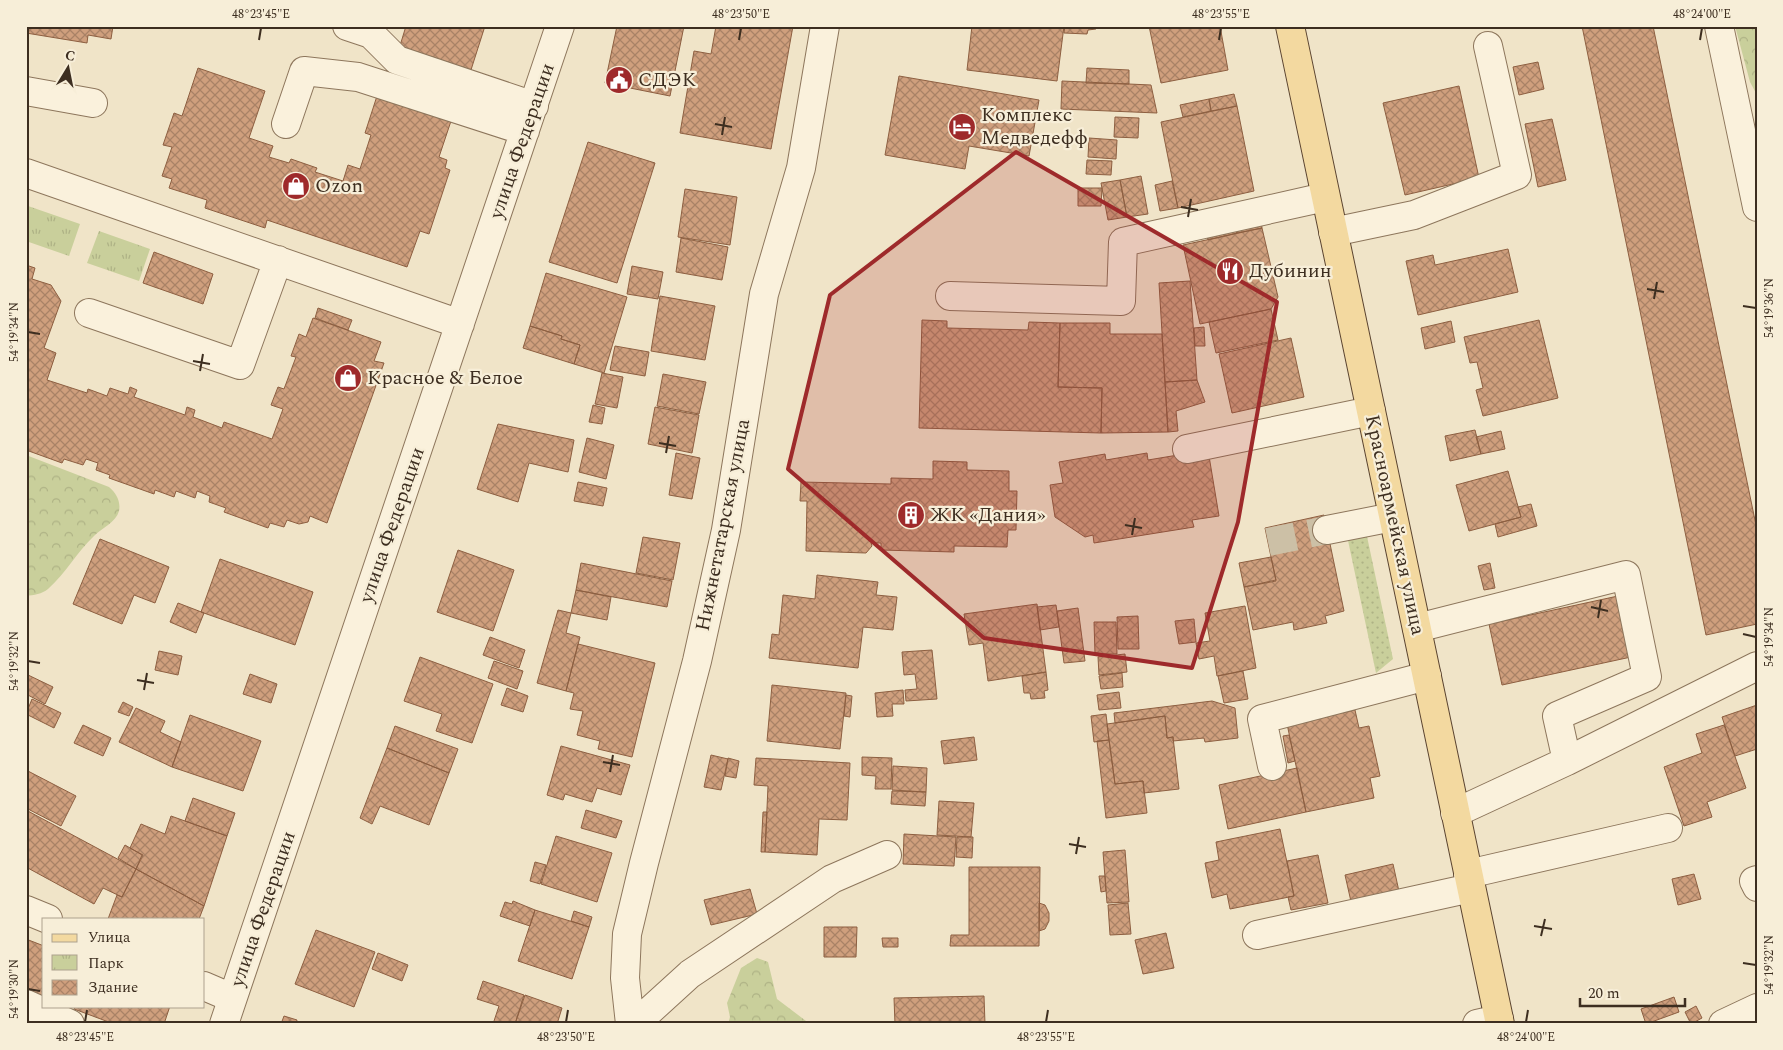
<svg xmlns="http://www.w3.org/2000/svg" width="1783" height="1050" font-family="Spectral,serif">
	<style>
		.grass { fill: url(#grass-dots) }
		.forest { fill: url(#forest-crowns) }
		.park { fill: url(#park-tufts) }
		.building { fill: url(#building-cross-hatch); stroke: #8d5f41 }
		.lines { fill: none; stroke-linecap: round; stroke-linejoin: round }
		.minor-tunnel { stroke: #ccc0a6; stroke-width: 28; stroke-dasharray: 28 14; stroke-linecap: butt }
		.minor-casing { stroke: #8d765c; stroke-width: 30 }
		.major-casing { stroke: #5b4430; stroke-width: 30 }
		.minor { stroke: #faf1dc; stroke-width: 28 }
		.major { stroke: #f3d9a0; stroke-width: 28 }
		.marked { fill: #9e2a2b; fill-opacity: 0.2; stroke: #9e2a2b; stroke-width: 4; stroke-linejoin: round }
		.ticks { fill: none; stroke: #3d2e20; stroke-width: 2 }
		.labels { text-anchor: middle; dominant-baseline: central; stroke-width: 4.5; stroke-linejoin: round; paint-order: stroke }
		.poi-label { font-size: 20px; fill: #3d2e20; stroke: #f7eed8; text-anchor: start }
		.street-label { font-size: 20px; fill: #3d2e20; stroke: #f7eed8 }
		.neatline { fill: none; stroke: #3d2e20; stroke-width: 2 }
		.ticks-label { font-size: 12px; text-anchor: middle; fill: #3d2e20 }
	</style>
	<defs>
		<pattern id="grass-dots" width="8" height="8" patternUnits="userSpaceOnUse" patternTransform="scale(1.25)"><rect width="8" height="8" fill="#c9cf9b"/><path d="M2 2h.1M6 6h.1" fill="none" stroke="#aeb285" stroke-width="1.8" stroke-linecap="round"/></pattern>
		<pattern id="forest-crowns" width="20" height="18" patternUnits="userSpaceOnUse" patternTransform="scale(1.25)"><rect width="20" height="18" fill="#c9cf9b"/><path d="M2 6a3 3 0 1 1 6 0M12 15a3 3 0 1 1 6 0" fill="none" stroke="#aeb285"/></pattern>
		<pattern id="park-tufts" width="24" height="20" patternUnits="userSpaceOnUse" patternTransform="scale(1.25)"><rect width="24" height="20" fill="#c9cf9b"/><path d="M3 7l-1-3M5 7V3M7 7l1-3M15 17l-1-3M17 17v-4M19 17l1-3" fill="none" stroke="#aeb285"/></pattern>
		<pattern id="building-cross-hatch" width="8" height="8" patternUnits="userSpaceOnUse" patternTransform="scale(1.25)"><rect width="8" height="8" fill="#cf9f7d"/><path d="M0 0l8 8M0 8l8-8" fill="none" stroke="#a98266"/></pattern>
	</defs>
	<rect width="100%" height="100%" fill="#f0e4c8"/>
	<path class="grass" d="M1365 527 1393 659 1376 673 1346 531Z"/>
	<path class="forest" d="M1735 26H1757V95L1750 82Z
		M26 455 109 487C116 493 121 501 119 511 116 522 102 528 94 536 77 552 66 573 48 589 42 594 34 595 26 596Z
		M757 958 768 962 777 999 810 1024H728L730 1017 727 1003 741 968Z"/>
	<path class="park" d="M28 206 80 224 69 256 26 241V212Z
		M99 231 150 249 139 281 87 263Z"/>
	<path class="building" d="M26 26H113L111 39 88 35 87 43 26 33Z
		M406 26H485L470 73 399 49Z
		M617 26H684L670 96 605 83Z
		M716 26H793L771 149 680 133 694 51 711 54Z
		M972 26H1064L1057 81 967 70Z
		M1065 26H1096V29L1088 30 1087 34 1064 33Z
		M1149 26H1220L1228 70 1161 83Z
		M1582 26H1653L1757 530V624L1706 635Z
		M1538 62 1544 89 1519 95 1513 67Z
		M198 68 265 91 249 138 273 146 269 157 289 163 291 159 317 168 315 172 343 181 348 165 360 169 371 135 365 133 377 96 451 121 439 157 447 160 445 168 450 170 429 234 420 231 407 267 267 220 265 228 205 208 207 200 169 188 172 179 162 176 172 147 163 145 174 113 182 116Z
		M1087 68 1129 70V84L1086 83Z
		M899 76 1039 100 1029 156 969 146 965 169 885 155Z
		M1062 81 1151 85 1157 113 1061 109Z
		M1459 86 1479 178 1405 195 1383 103Z
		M1234 94 1237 106 1211 111 1209 99Z
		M1209 99 1211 111 1183 117 1180 105Z
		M1237 106 1254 191 1178 208 1161 122Z
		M1115 117 1139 118 1138 138 1114 137Z
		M1552 119 1566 180 1538 187 1525 124Z
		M1089 138 1117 140 1116 159 1088 157Z
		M588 142 655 163 617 283 549 262Z
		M1087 160 1112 161 1111 175 1086 174Z
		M1141 176 1148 214 1127 217 1120 180Z
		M1120 180 1127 217 1108 220 1101 183Z
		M1172 181 1178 208 1160 211 1155 185Z
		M1078 188H1102L1101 206H1078Z
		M685 189 737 197 730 245 678 237Z
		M1261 220 1262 228 1237 233 1235 226Z
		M1235 225 1237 233 1208 240 1206 232Z
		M1262 228 1278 297 1271 309 1200 324 1183 245Z
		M681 238 728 247 722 280 676 272Z
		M1508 249 1518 292 1418 315 1406 261 1433 255 1435 265Z
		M154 252 213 274 203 304 143 283Z
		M26 265 35 268 32 279 51 285 61 301 44 348 56 353 47 380 87 393 88 389 107 396 110 388 128 394 130 387 137 390 134 397 185 415 187 407 195 410 193 417 222 428 224 422 272 439 283 409 271 405 278 387 284 389 296 357 291 356 299 334 306 337 313 318 381 342 374 361 384 363 327 523 310 516 308 522 299 524 287 520 284 527 270 523 268 528 224 512 226 508 209 502 210 496 197 491 195 498 176 491 174 497 155 490 154 494 109 478 110 475 96 470 98 463 86 459 83 465 64 459 62 463 26 450Z
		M632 266 663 272 658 299 627 294Z
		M546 273 627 297 604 373 574 364 580 345 561 339 562 336 530 326Z
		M1190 281 1197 380 1165 382 1159 283Z
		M660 296 715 306 705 360 651 351Z
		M318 308 352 320 348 330 315 318Z
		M1271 309 1278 340 1216 353 1209 322Z
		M922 320 947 321V328L1028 330 1029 322 1060 323 1058 387 1102 388 1101 433 919 428Z
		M1539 320 1558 398 1483 416 1476 390 1483 388 1477 362 1470 363 1464 337Z
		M1451 321 1455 342 1425 349 1421 328Z
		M1060 323H1110V334H1162L1168 432 1101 433 1102 388 1058 387Z
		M530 326 562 336 561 339 580 345 574 364 523 348Z
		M1204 327 1205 346H1195L1194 328Z
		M1291 338 1304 397 1232 413 1219 354Z
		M615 346 649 352 645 376 610 370Z
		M602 373 623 377 617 408 595 404Z
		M663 374 706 382 699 414 657 406Z
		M1197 380 1205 402 1176 411 1178 431 1168 432 1165 382Z
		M593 405 605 408 602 424 589 422Z
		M655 407 699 415 692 453 648 444Z
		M498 424 574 440 568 472 529 463 518 502 477 489Z
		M1475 430 1481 454 1450 461 1445 436Z
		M1501 431 1505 449 1481 454 1476 437Z
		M587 438 614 445 606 479 579 472Z
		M1208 450 1219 516 1192 520 1194 527 1094 543 1093 535 1085 537 1055 517 1050 485 1063 483 1059 462 1105 454 1106 460 1147 453 1148 460Z
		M676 453 700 458 692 499 669 495Z
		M933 461 967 462V470L1009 471V491H1017L1016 530H1008L1007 547 954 546V552L881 550V543H871L872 546 866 553 806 551 807 501H800L801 482 891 484V478L933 479Z
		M1508 471 1521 517 1469 531 1456 485Z
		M578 482 607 488 603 506 574 501Z
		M1531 504 1537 526 1498 537 1495 524 1521 517 1518 507Z
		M1324 515 1344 611 1325 616 1327 623 1294 630 1293 622 1253 630 1244 587 1276 581 1265 528Z
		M643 537 680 543 673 580 636 573Z
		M100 539 169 567 155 603 134 595 122 624 73 604Z
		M458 550 514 570 493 631 437 612Z
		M1271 557 1276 580 1244 587 1239 563Z
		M220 559 313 592 295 645 201 612Z
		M581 563 672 581 667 607 576 590Z
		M1490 563 1495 588 1484 590 1478 566Z
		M817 575 878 582 876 595 897 597 893 630 863 627 858 668 769 658 772 634 779 635 783 595 815 599Z
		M576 590 611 597 607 620 571 613Z
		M1618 596 1631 657 1502 685 1489 624Z
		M178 603 204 613 196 633 170 622Z
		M1037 604 1046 672 988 681 983 643 969 645 964 614Z
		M1056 605 1059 627 1040 630 1037 607Z
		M1245 606 1256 668 1217 676 1214 656 1199 659 1196 643 1210 641 1205 613Z
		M1078 608 1085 661 1064 663 1057 611Z
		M558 610 571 613 566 633 580 637 566 691 537 683Z
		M1138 616 1139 649H1118L1117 617Z
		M1194 619 1196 642 1179 644 1175 621Z
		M1094 622H1116L1117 654H1095Z
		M490 637 525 650 519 668 483 655Z
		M578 644 655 663 632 757 598 749 600 741 577 735 583 711 570 709 574 693 566 691Z
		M932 650 937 699 906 701 905 690 917 689 915 674 904 675 902 652Z
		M159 651 182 656 178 675 155 670Z
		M1125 654 1127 672 1099 675 1098 657Z
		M420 657 493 684 472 743 436 731 442 714 404 701Z
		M494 661 523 671 517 689 488 678Z
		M1243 671 1248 699 1224 703 1218 676Z
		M1046 672 1048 690 1044 691 1045 698 1031 699 1030 693H1024L1022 676Z
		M1122 673 1123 687 1101 689 1099 676Z
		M26 674 53 687 45 704 26 694Z
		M250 674 277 684 271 703 243 694Z
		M772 685 846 693 840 749 767 741Z
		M507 688 528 696 523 712 501 705Z
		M903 690 904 704H892L893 716 877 717 875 693Z
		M1119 692 1121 708 1099 710 1097 695Z
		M846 695 852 696 850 717 844 716Z
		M32 699 61 713 54 728 26 714Z
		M1212 701 1235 708 1238 738 1205 742 1204 738 1173 741V737L1167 738 1165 716 1115 723 1114 713Z
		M123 702 133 707 129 716 118 712Z
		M1757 705V749L1735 756 1722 717Z
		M136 708 165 721 160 732 181 742 172 767 119 742Z
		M1355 710 1359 728 1369 726 1380 776 1370 778 1374 798 1306 812 1287 724Z
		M1106 714 1109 740 1094 742 1091 716Z
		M190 715 261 741 243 791 172 767Z
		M1165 716 1167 738 1173 737 1179 789 1144 793 1143 781 1115 784 1107 724Z
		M83 725 111 738 103 756 74 743Z
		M1724 725 1746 788 1707 802 1712 817 1684 826 1664 767 1702 753 1696 734Z
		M395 726 458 749 449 773 387 748Z
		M1289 735 1295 761 1288 763 1283 736Z
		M974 737 977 760 944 764 941 741Z
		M1109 740 1115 784 1143 781 1147 813 1106 818 1097 741Z
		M561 746 630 765 621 795 597 788 592 802 565 794 563 800 547 795Z
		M387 748 449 773 429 825 380 806 372 824 360 818Z
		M711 755 728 759 721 790 704 787Z
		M862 757 892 758 891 789H875L876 776 862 775Z
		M728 758 739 761 736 778 725 776Z
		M756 758 850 763 847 820 819 819 817 855 765 852 768 786 754 785Z
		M893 766 927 768 926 792 892 790Z
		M1297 768 1306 812 1228 829 1219 785Z
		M26 770 76 796 61 826 26 808Z
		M892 791 926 792 925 806 891 804Z
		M193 798 235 813 227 836 185 821Z
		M939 801 974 803 971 837 937 835Z
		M26 810 136 869 122 897 103 888 94 904 26 867Z
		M586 810 622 821 616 838 581 828Z
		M763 812H767L765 852H761Z
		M171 816 227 836 204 906 136 869 143 855 130 848 141 824 165 834Z
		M1280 829 1294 896 1230 909 1227 894 1212 898 1205 863 1219 860 1216 842Z
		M904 834 956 837 954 866 903 864Z
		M556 836 612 853 597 902 541 884Z
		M957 837H973L972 858 956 857Z
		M125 845 142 855 136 869 118 858Z
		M1125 850 1129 902 1107 903 1103 852Z
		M1318 855 1328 903 1291 910 1288 897 1294 896 1287 861Z
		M535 862 546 865 540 884 530 881Z
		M1393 864 1400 896 1352 906 1345 875Z
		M969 867H1040L1039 946H950L951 935H969Z
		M136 869 204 906 199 919H108L117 895 122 897Z
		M1694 874 1701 899 1678 905 1672 879Z
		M1099 876H1105L1106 891 1101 892Z
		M750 889 757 914 711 925 704 900Z
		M513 901 535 910 530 926 500 916 505 902 512 904Z
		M1039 903 1045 905 1049 913V921L1045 929 1039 931Z
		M1128 903 1131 934 1110 935 1108 905Z
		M535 910 589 927 572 979 518 961Z
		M574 911 592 917 589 927 571 921Z
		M824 927H857L856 957H824Z
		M316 930 375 952 354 1007 295 984Z
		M1166 933 1174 968 1143 974 1135 940Z
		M882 938H898V947H883Z
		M26 939 44 946V1001L26 994Z
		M378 953 408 965 402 981 372 969Z
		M483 981 524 995 515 1024H493L499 1006 477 999Z
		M525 995 562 1008 557 1024H515Z
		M984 996 985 1024H895L894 998Z
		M1674 997 1679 1012 1646 1024 1641 1009Z
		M76 1006H170L164 1024H114L74 1009Z
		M1696 1006 1702 1018 1691 1024 1685 1012Z
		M284 1016 297 1020 296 1024H281Z"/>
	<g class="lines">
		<path class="minor-tunnel" d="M1268 542 1327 530"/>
		<g class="minor-casing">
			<path id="minor" d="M347 26 371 34 397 60 534 106
				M1719 26 1757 207
				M26 91 93 103
				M286 124 304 71 358 77 525 131
				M26 173 460 324
				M1333 232 1414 215 1517 175 1488 46
				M950 296 1121 301 1123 242 1325 197
				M89 313 240 365 278 260
				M1187 449 1371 411
				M1327 530 1393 517
				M1417 628 1626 575 1647 677 1557 716 1567 761
				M1272 766 1262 719 1427 676
				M1455 813 1567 761 1757 666
				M1468 874 1668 828
				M1757 880 1754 881 1757 887
				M26 910 48 919
				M1257 935 1471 888
				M204 986 232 998
				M26 1004 70 1024
				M224 1024 560 26
				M630 1024 625 978 627 934 644 863 697 661 726 530 764 294 801 168 825 26
				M635 1024 690 974 832 879 887 855
				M1477 1024 1499 1019
				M1723 1024 1757 1008"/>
		</g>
		<g class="major-casing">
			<path id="major" d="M1290 26 1500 1024"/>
		</g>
		<use href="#minor" class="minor"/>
		<use href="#major" class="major"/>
	</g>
	<path class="marked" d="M1016 152 1277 302 1238 522 1192 668 984 638 788 469 830 295Z"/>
	<path class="ticks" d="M259 40 261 28M739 40 741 28M1219 40 1221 28M1700 40 1702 28M715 124 732 127M722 135 725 117M1181 207 1198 210M1188 217 1191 199M1647 289 1664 292M1654 299 1657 282M1743 306 1756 308M28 332 40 334M193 361 210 364M200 371 203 354M659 443 676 446M666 453 669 436M1125 525 1142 528M1132 535 1135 518M1591 607 1608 611M1598 618 1601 600M1743 634 1756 637M28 661 40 663M137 680 154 683M144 690 147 673M603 762 620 765M610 772 613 755M1069 844 1086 847M1076 854 1079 837M1534 926 1552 929M1541 936 1545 919M1743 963 1756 965M28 989 40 991M85 1022 87 1010M566 1022 568 1010M1046 1022 1048 1010M1526 1022 1528 1010"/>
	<defs>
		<g id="civic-disc" transform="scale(1.4375)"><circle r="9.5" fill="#9e2a2b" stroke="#f7eed8"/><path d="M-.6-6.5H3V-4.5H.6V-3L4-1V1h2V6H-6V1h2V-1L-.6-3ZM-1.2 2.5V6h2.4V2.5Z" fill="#fff"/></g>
		<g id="hotel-disc" transform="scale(1.4375)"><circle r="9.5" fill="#9e2a2b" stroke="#f7eed8"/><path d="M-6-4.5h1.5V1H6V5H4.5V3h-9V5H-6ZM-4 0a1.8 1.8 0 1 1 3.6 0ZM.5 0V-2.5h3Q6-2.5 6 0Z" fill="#fff"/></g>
		<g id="shop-disc" transform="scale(1.4375)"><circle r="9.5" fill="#9e2a2b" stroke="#f7eed8"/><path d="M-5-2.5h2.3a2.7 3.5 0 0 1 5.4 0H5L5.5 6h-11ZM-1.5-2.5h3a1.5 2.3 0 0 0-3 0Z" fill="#fff"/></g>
		<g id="restaurant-disc" transform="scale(1.4375)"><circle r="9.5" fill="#9e2a2b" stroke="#f7eed8"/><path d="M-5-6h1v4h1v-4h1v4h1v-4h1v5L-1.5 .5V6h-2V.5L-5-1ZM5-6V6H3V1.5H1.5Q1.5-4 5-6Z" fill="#fff"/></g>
		<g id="building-disc" transform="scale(1.4375)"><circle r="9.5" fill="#9e2a2b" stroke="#f7eed8"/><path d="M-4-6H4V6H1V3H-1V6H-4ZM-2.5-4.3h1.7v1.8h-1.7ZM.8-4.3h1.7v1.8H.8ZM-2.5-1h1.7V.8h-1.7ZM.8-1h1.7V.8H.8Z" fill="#fff"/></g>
	</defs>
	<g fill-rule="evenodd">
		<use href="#civic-disc" x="619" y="80"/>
		<use href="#hotel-disc" x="962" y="127"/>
		<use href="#shop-disc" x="296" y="186"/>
		<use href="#restaurant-disc" x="1230" y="271"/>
		<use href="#shop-disc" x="348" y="378"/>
		<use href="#building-disc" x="911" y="515"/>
	</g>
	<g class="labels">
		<g class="poi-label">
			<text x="638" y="80">СДЭК</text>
			<text x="981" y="115">Комплекс<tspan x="981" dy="23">Медведефф</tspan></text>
			<text x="315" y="186">Ozon</text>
			<text x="1249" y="271">Дубинин</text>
			<text x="367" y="378">Красное &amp; Белое</text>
			<text x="930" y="515">ЖК «Дания»</text>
		</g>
		<g class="street-label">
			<text transform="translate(522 141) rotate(-71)">улица Федерации</text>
			<text transform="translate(392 525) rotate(-71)">улица Федерации</text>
			<text transform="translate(723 525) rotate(-79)">Нижнетатарская улица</text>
			<text transform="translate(1395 525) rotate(78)">Красноармейская улица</text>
			<text transform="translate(263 909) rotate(-71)">улица Федерации</text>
		</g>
	</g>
	<rect width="1783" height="1050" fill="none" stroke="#f7eed8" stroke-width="55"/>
	<rect x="42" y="918" width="162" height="90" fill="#f7eed8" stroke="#ada18e"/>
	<rect x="52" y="934" width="25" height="8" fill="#f3d9a0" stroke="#ada18e"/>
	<text x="88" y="942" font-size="15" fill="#3d2e20">Улица</text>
	<rect x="52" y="955" width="25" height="15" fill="url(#park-tufts)" stroke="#ada18e"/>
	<text x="88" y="968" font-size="15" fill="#3d2e20">Парк</text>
	<rect x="52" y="980" width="25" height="15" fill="url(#building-cross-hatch)" stroke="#ada18e"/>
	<text x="88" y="992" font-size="15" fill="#3d2e20">Здание</text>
	<g transform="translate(68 68) rotate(10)" stroke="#f7eed8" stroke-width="4" paint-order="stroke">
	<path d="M0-4L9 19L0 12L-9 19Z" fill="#3d2e20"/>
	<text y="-8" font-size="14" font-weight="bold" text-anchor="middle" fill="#3d2e20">С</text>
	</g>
	<path d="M1580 998v8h105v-8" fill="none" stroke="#3d2e20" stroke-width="2.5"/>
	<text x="1588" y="998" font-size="15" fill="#3d2e20" stroke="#f7eed8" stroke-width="4" paint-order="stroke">20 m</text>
	<rect x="28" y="28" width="1728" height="994" class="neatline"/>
	<g class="ticks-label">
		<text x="261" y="18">48°23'45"E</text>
		<text x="741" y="18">48°23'50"E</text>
		<text x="1221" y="18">48°23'55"E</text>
		<text x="1702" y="18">48°24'00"E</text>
		<text transform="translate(1769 308) rotate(-90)" y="4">54°19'36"N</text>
		<text transform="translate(14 332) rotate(-90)" y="4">54°19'34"N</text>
		<text transform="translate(1769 637) rotate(-90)" y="4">54°19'34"N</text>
		<text transform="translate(14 661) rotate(-90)" y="4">54°19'32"N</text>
		<text transform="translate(1769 965) rotate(-90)" y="4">54°19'32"N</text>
		<text transform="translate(14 989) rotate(-90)" y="4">54°19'30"N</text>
		<text x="85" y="1041">48°23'45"E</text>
		<text x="566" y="1041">48°23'50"E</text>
		<text x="1046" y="1041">48°23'55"E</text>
		<text x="1526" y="1041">48°24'00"E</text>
	</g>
</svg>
